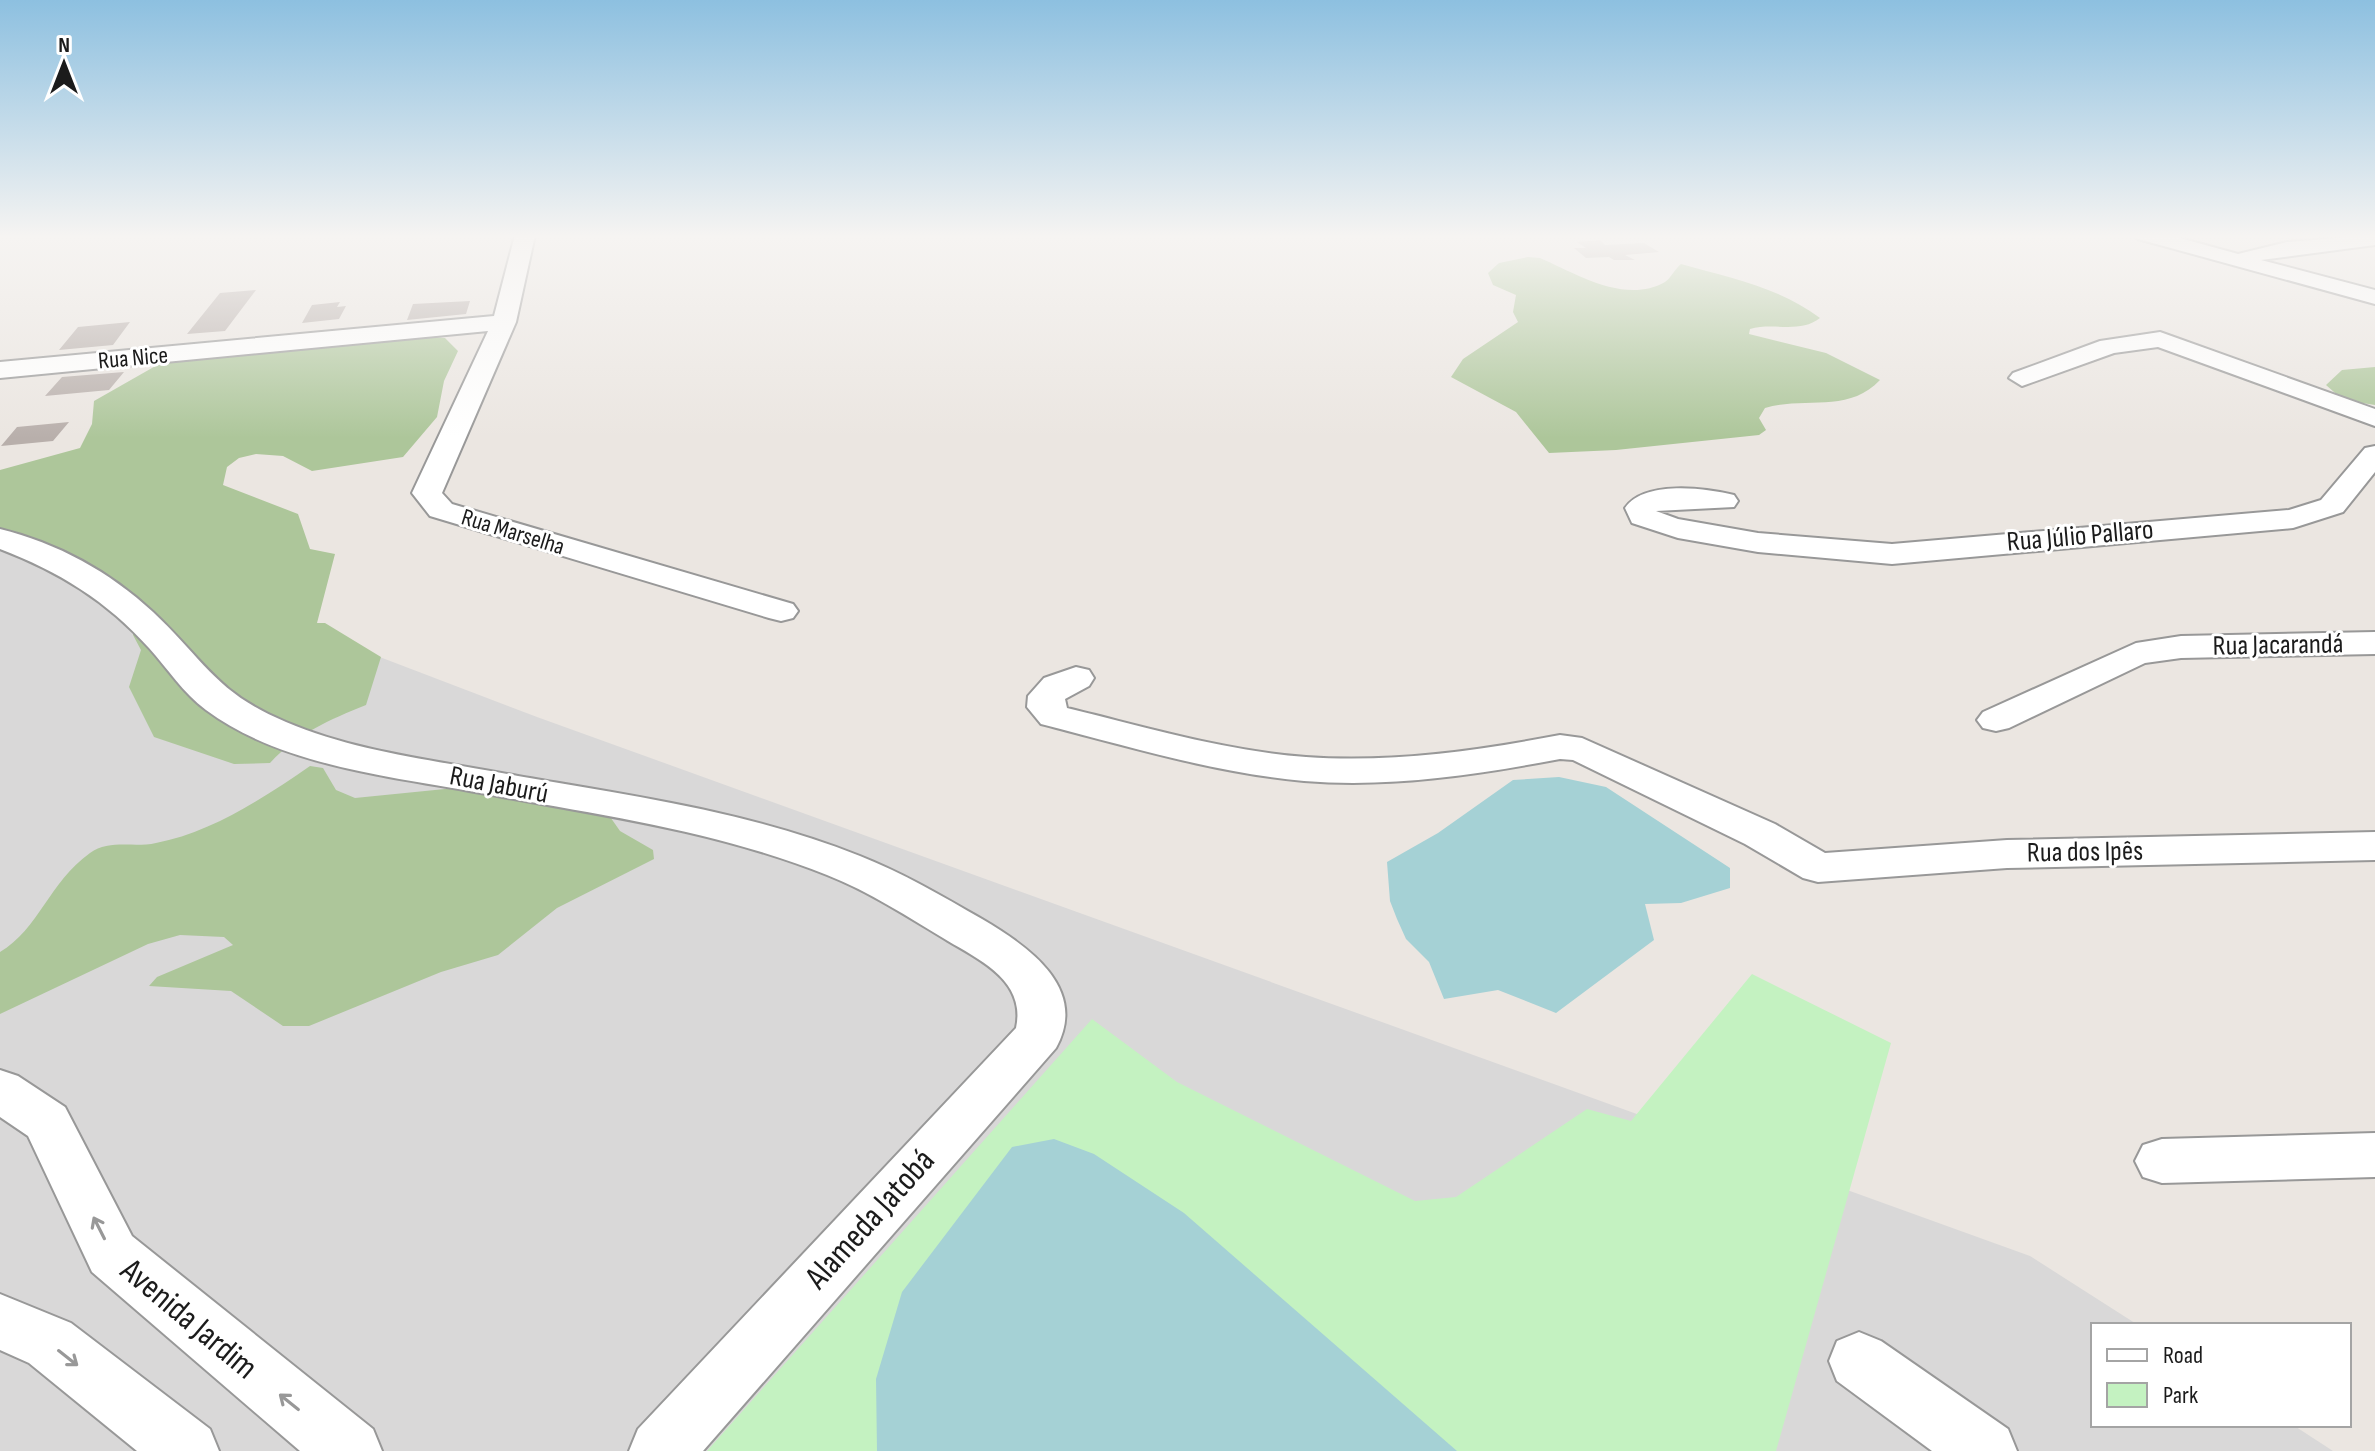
<svg xmlns="http://www.w3.org/2000/svg" width="2375" height="1451" font-family="'Sofia Sans Condensed',sans-serif">
	<style>
		.residential { fill: #d9d8d8 }
		.forest { fill: #adc69a }
		.park { fill: #c4f2c1 }
		.water { fill: #a5d1d5 }
		.building { fill: #b8afab }
		.lines { fill: none; stroke-linecap: round; stroke-linejoin: round }
		.minor-casing { stroke: #989898; stroke-width: 4 }
		.minor { fill: #fff; fill-rule: evenodd }
		.oneway { stroke: #989898 }
		.labels { text-anchor: middle; dominant-baseline: central; stroke-width: 6; stroke-linejoin: round; paint-order: stroke }
		.far-street-label { font-size: 24px; fill: #1b1b1b; stroke: #fff }
		.street-label { font-size: 28px; fill: #1b1b1b; stroke: #fff }
		.near-street-label { font-size: 34px; fill: #1b1b1b; stroke: #fff }
	</style>
	<rect width="100%" height="100%" fill="#ebe6e1"/>
	<path class="residential" d="M0 516 18 519 537 717 2030 1256 2138 1325H2093V1425H2293L2333 1451H0Z"/>
	<path class="forest" d="M1528 257 1540 258C1575 273 1625 305 1665 282 1670 279 1675 269 1681 264 1730 278 1779 287 1820 318 1800 334 1773 322 1750 329L1749 334 1826 353 1880 380C1848 414 1805 396 1765 408L1759 418 1766 430 1759 435 1616 450 1549 453 1516 412 1451 377 1463 359 1518 322 1513 312 1516 295 1493 285 1488 273 1499 263Z
		M421 336 445 338 458 351 444 381 437 417 403 457 312 471 283 456 256 454 239 458 227 467 223 485 298 514 310 549 335 554 317 623H325L381 657 366 705C329 720 298 733 270 763L234 764 154 737 129 687 141 650 133 635 135 610 0 533V470L80 448 92 424 94 401 159 364Z
		M2375 367V405L2343 400 2326 385 2342 370Z
		M310 766 323 768 336 790 355 798 485 785 599 801 620 831 653 850 654 859 557 908 498 955 441 972 309 1026H283L231 991 149 986 157 977 233 945 224 937 180 935 148 944 0 1014V952C39 929 49 882 90 853 109 839 134 848 156 843 211 833 265 797 310 766Z"/>
	<path class="park" d="M1752 974 1891 1043 1776 1451H707L1092 1019 1177 1082 1415 1201 1456 1197 1587 1109 1631 1121Z"/>
	<path class="water" d="M1559 777 1606 787 1730 868V888L1681 903 1645 904 1654 940 1556 1013 1498 990 1444 999 1429 962 1406 939 1397 919 1390 901 1387 862 1438 833 1513 780Z
		M1054 1139 1094 1154 1184 1213 1457 1451H877L876 1379 902 1292 1012 1147Z"/>
	<path class="building" d="M1600 240 1605 245 1644 243 1659 252 1625 255 1635 260H1614L1609 257 1586 258 1574 248H1586L1577 242Z
		M256 290 225 331 187 334 220 293Z
		M470 301 466 314 407 320 413 304Z
		M340 302 337 307 346 306 339 319 302 323 312 305Z
		M130 322 113 345 59 350 78 327Z
		M124 372 109 390 45 396 62 377Z
		M69 422 53 441 1 446 17 427Z"/>
	<g class="lines">
		<g class="minor-casing">
			<path id="minor" d="M515 235H535L516 322 442 493 452 504 793 604 798 611 793 618 781 621 769 618 430 516 412 493 488 331 0 378V362L494 316Z
				M2135 235H2169L2238 254 2287 242 2375 235V245L2261 260 2375 290V304L2138 239Z
				M2160 332 2375 409V426L2158 347 2114 353 2022 386 2009 378 2013 373 2100 341Z
				M2375 446V472L2343 512 2293 528 1892 564 1758 552 1678 538 1632 523 1625 508C1644 480 1705 488 1734 495L1738 501 1734 507 1656 511 1678 519 1758 533 1892 544 2289 510 2321 500 2365 448Z
				M0 529C57 543 110 572 153 612 204 660 216 693 286 722 359 753 441 761 518 776 633 796 751 812 860 856 903 873 942 896 982 919 1028 946 1089 988 1056 1048L703 1451H629L638 1429 1016 1028C1026 982 982 961 948 941 908 917 870 892 827 875 715 830 593 814 475 792 387 776 280 765 206 710 183 693 168 669 149 648 107 601 58 571 0 549Z
				M2375 632V654L2181 658 2145 663 2009 728 1996 731 1983 728 1977 720 1983 712 2136 643 2181 636Z
				M1076 667 1089 670 1094 678 1089 686 1065 699 1067 708C1146 727 1225 751 1306 757 1391 763 1476 751 1560 735L1582 738 1775 824 1825 853 2007 840 2375 832V860L2007 868 1818 882 1803 878 1745 844 1573 760 1560 759C1476 775 1390 788 1304 781 1215 773 1127 746 1041 724L1027 707 1028 696 1044 678Z
				M0 1070 18 1076 65 1107 132 1236 373 1429 382 1451H300L92 1272 28 1136 0 1117Z
				M2375 1133V1177L2162 1183 2143 1177 2135 1161 2143 1145 2162 1139Z
				M0 1294 71 1323 210 1429 219 1451H137L29 1363 0 1350Z
				M1859 1332 1881 1341 2008 1429 2017 1451H1932L1837 1381 1829 1361 1837 1341Z"/>
		</g>
		<use href="#minor" class="minor"/>
	</g>
	<defs><path id="oneway-shaft" d="M-6 0H5M1.5-3L5.5 0L1.5 3" fill="none" stroke-width="1.6" stroke-linecap="round" stroke-linejoin="round" transform="scale(2)"/></defs>
	<g class="oneway">
		<use href="#oneway-shaft" transform="translate(99 1228) rotate(-117)"/>
		<use href="#oneway-shaft" transform="translate(68 1358) rotate(38)"/>
		<use href="#oneway-shaft" transform="translate(289 1402) rotate(-141)"/>
	</g>
	<linearGradient id="sky" x2="0" y2="1"><stop stop-color="#8dc0e0"/><stop offset="0.54" stop-color="#f6f4f2"/><stop offset="1" stop-color="#f6f4f2" stop-opacity="0"/></linearGradient>
	<rect width="2375" height="438" fill="url(#sky)"/>
	<g class="labels">
		<g class="far-street-label">
			<text transform="translate(133 358) rotate(-5)">Rua Nice</text>
			<text transform="translate(513 532) rotate(17)">Rua Marselha</text>
		</g>
		<g class="street-label">
			<text transform="translate(2080 536) rotate(-5)">Rua Júlio Pallaro</text>
			<text transform="translate(2278 645) rotate(-1)">Rua Jacarandá</text>
			<text transform="translate(499 785) rotate(11)">Rua Jaburú</text>
			<text transform="translate(2085 852) rotate(-1)">Rua dos Ipês</text>
		</g>
		<g class="near-street-label">
			<text transform="translate(870 1219) rotate(-48)">Alameda Jatobá</text>
			<text transform="translate(189 1319) rotate(40)">Avenida Jardim</text>
		</g>
	</g>
	<rect x="2091" y="1323" width="260" height="104" fill="#ffffff" stroke="#a4a4a4" stroke-width="2"/>
	<rect x="2107" y="1349" width="40" height="12" fill="#ffffff" stroke="#a4a4a4" stroke-width="2"/>
	<text x="2163" y="1363" font-size="24" fill="#1b1b1b">Road</text>
	<rect x="2107" y="1383" width="40" height="24" fill="#c4f2c1" stroke="#a4a4a4" stroke-width="2"/>
	<text x="2163" y="1403" font-size="24" fill="#1b1b1b">Park</text>
	<g transform="translate(64 64)" stroke="#ffffff" stroke-width="6" paint-order="stroke">
	<path d="M0-6L14 30L0 20L-14 30Z" fill="#1b1b1b"/>
	<text y="-12" font-size="22" font-weight="bold" text-anchor="middle" fill="#1b1b1b">N</text>
	</g>
</svg>
